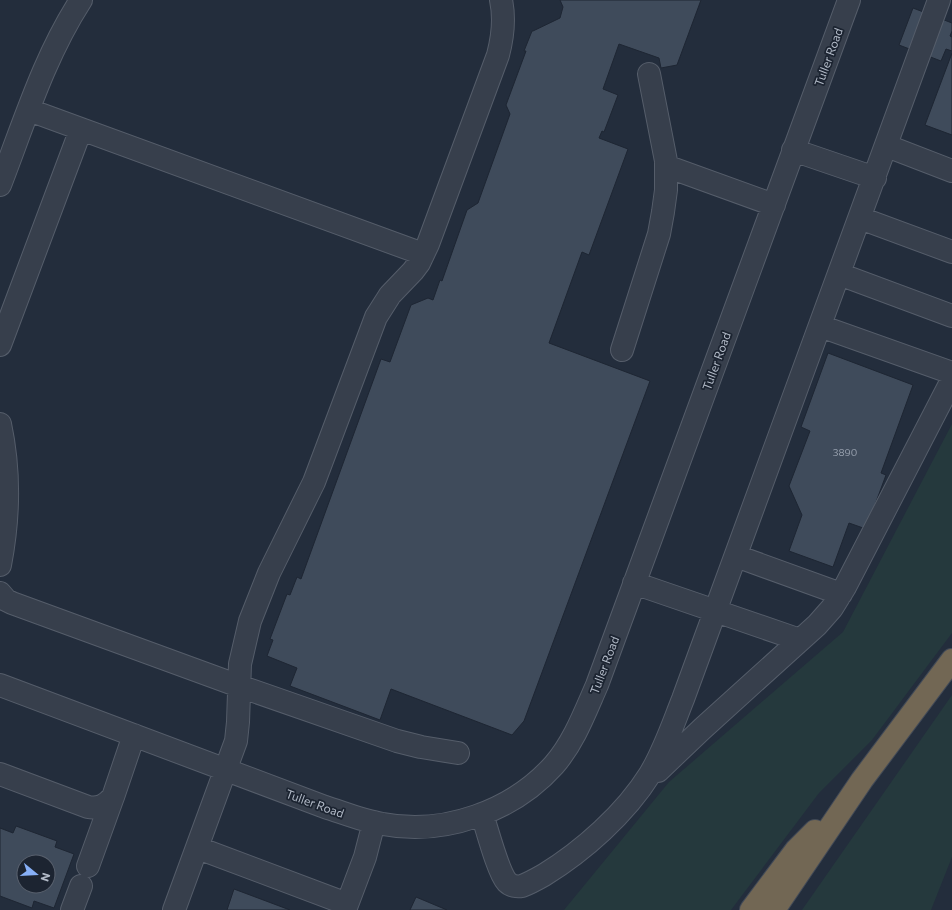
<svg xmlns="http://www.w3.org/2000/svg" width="952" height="910" font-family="Commissioner,sans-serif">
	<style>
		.green { fill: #25393d }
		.building { fill: #3f4b5b; stroke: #1e2633; fill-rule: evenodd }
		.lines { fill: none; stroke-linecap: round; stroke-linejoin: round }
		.minor-casing { stroke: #555d6a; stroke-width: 24 }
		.highway-casing { stroke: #424a57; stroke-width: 24 }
		.minor { stroke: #373f4c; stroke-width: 22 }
		.highway { stroke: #726754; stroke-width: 22 }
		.labels { text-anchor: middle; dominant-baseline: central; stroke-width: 3.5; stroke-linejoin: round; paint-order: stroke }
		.number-label { font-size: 10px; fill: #959eac }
		.street-label { font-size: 12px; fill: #b2bac7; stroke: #1c2431 }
	</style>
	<rect width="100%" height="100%" fill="#232d3c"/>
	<path class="green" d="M952 424V633L872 740 819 793 731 910H564L669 782 843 632Z
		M952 695V857L931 910H802Z"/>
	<path class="building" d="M560 0H701L677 65 661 68 659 58 619 44 603 89 618 95 604 132 602 131 599 138 628 149 589 255 582 252 549 343 650 381 524 721 512 735 391 689 380 720 290 686 297 668 267 656 273 640 270 639 287 594 290 595 297 577 301 579 381 359 390 362 411 305 428 298 433 300 440 280 442 281 467 210 478 203 510 114 506 105 526 51H524L532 31H533L560 18 563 7Z
		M913 8 952 23V31L950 36 952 37V51L946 49 941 61 899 45Z
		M952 53V135L925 125Z
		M828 353 913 385 881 473 886 475 866 529 849 523 833 567 789 551 802 515 789 486 810 431 801 427Z
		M16 826 57 841 55 847 74 854 54 908 34 901 32 908 0 896V828L13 833ZM24 862H48V886H24Z
		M234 889 290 910H227Z
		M416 897 447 910H410Z"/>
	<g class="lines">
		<g class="minor-casing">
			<path id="minor" d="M29 110 423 254
				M887 146 952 171
				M793 150 875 178
				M666 166 774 205
				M0 185C24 123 44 57 81 0
				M860 218 952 252
				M839 274 952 316
				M820 326 952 373
				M0 345 81 129
				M622 350 659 234 663 212 666 190V161L649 74
				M0 424C10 471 9 518 0 565
				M736 556 841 594
				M634 583 800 640
				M0 593 6 600 12 603 239 686 397 741 421 747 458 753
				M0 685 325 807C344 813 363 821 383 824 444 836 513 811 554 765 574 742 585 712 597 685L849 0
				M658 771 702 729 817 625 832 608 845 587 952 380
				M0 774 88 807C99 809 106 805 113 797L134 735
				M482 814C487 829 498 872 507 882 511 886 517 887 522 886 530 883 537 879 544 875 583 851 625 814 650 774 664 751 673 724 683 699L939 0
				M198 848 347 904
				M88 866 114 794
				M72 910 81 886
				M174 910 236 741 238 722 240 664 250 621 269 573 314 482 376 317 390 295 413 271 419 263 428 244 498 55C503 36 505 19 501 0
				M345 910 365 857 374 822"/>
		</g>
		<g class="highway-casing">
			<path id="highway" d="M751 910 796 850 815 831
				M774 910 862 780 952 660"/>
		</g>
		<use href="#minor" class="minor"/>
		<use href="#highway" class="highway"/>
	</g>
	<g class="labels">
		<g class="number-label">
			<text x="845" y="452">3890</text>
		</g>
		<g class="street-label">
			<text transform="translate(828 57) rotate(-70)">Tuller Road</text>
			<text transform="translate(716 361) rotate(-70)">Tuller Road</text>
			<text transform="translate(604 665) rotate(-69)">Tuller Road</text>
			<text transform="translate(315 803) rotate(20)">Tuller Road</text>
		</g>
	</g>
	<g transform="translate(36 874) rotate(108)"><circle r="19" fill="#1c2431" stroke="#58606d"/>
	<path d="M0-3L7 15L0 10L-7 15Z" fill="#87b0f7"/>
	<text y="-6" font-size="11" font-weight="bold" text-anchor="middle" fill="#b2bac7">N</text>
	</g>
</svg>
